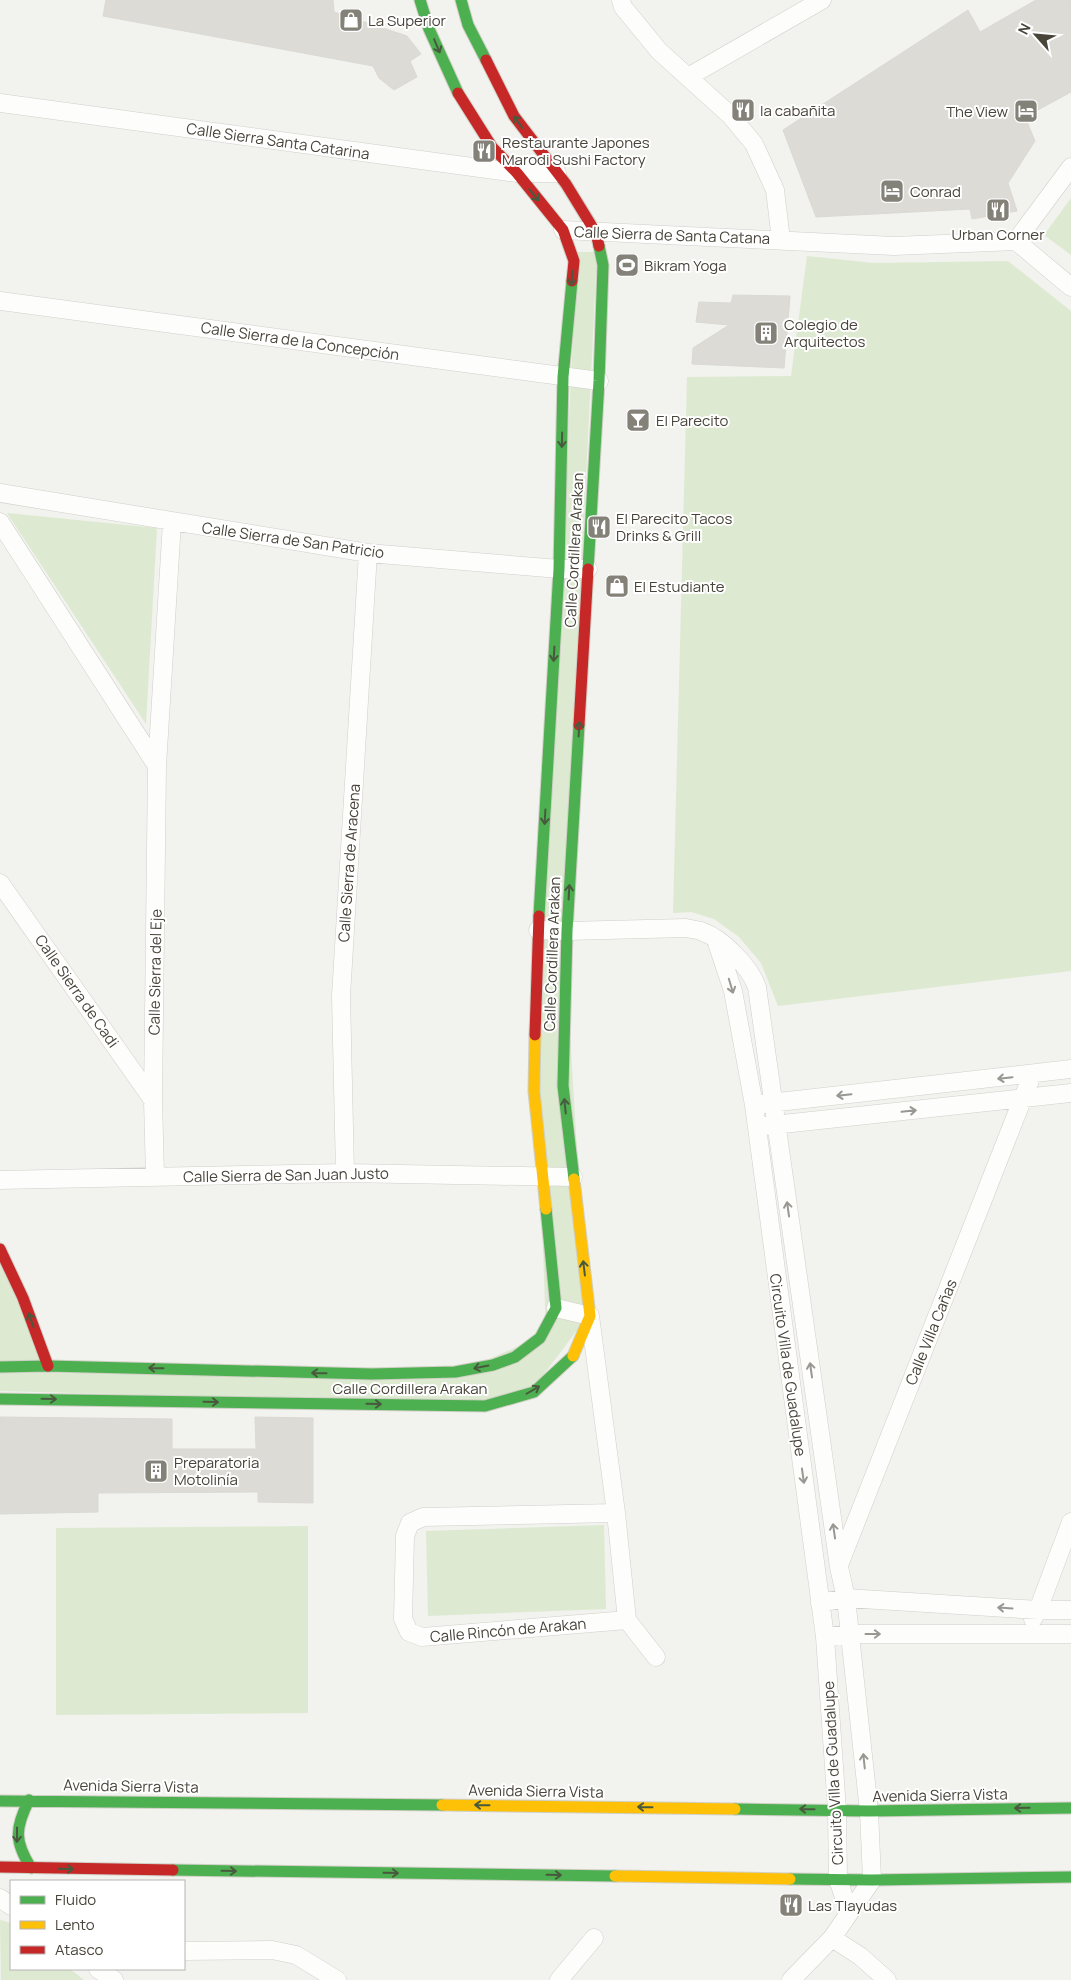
<svg xmlns="http://www.w3.org/2000/svg" width="1071" height="1980" font-family="Manrope,sans-serif">
	<style>
		.green { fill: #ddead1 }
		.building { fill: #dcdbd6; stroke: #dad9d4 }
		.lines { fill: none; stroke-linecap: round; stroke-linejoin: round }
		.street-casing { stroke: #d0cfcb; stroke-width: 19 }
		.fast-casing { stroke: #d0cfc5; stroke-width: 13 }
		.slow-casing { stroke: #d0cfc5; stroke-width: 13 }
		.jam-casing { stroke: #d0cfc5; stroke-width: 13 }
		.street { stroke: #fdfdfc; stroke-width: 18 }
		.fast { stroke: #4caf50; stroke-width: 11 }
		.slow { stroke: #ffc107; stroke-width: 11 }
		.jam { stroke: #c62828; stroke-width: 11 }
		.oneway { stroke: #49593e }
		.oneway2 { stroke: #999791 }
		.labels { text-anchor: middle; dominant-baseline: central; stroke-width: 4; stroke-linejoin: round; paint-order: stroke }
		.poi-label { font-size: 15px; fill: #48443a; stroke: #fff; text-anchor: start }
		.street-label { font-size: 15px; fill: #48443a; stroke: #fff }
	</style>
	<rect width="100%" height="100%" fill="#f2f2ee"/>
	<path class="green" d="M1071 198V255L1044 235Z
		M577 252H597L564 933 587 1317 532 1390 483 1404 0 1391V1372L448 1377 546 1334 537 1082Z
		M807 256 874 263 1008 261 1071 311V971L778 1006 761 963 739 937 714 919 691 912 673 913 687 377 791 376Z
		M7 513 157 528 146 724Z
		M0 1249 48 1366 0 1367Z
		M604 1525 606 1609 428 1616 426 1531Z
		M308 1526V1713L56 1715V1528Z
		M0 1920 11 1923V1969H70L84 1980H1Z"/>
	<path class="building" d="M106 0H333L334 12 407 36 421 54 410 61 417 77 394 90 379 78 373 66 103 16Z
		M1036 0H1071V92L1025 117 1035 141 1008 183 1017 211 972 219 970 209 816 217 783 130 968 10 980 32Z
		M733 295 790 296 784 368 692 364 693 348 729 325 696 322 699 302 731 303Z
		M0 1417 172 1419V1449H256L255 1417 313 1418V1503L258 1502V1492L98 1493V1512L0 1514Z"/>
	<g class="lines">
		<g class="street-casing">
			<path id="street" d="M621 0 623 7 659 51 730 115 754 144 775 190 781 240
				M688 77 822 0
				M0 103 517 173H557
				M563 230 894 246 1016 241
				M1016 241 1071 167
				M1016 241 1071 287
				M0 301 599 381
				M0 493 368 553 559 569H588
				M0 522 157 766
				M0 883 153 1100
				M538 930 567 931 686 928C691 929 697 930 701 931 723 939 749 966 757 987L839 1567 846 1598 869 1811 872 1880 832 1938 791 1980
				M716 940 733 991 754 1105 825 1637 837 1810 838 1879 849 1913
				M761 1104 1071 1069
				M764 1126 1071 1093
				M345 1173 341 996 368 553
				M155 1177 153 1100 157 766 172 522
				M0 1180 345 1173 573 1177
				M556 1308 590 1316 616 1513 627 1620
				M616 1513 423 1517 410 1523 405 1536 403 1619 409 1632 422 1637 627 1620 656 1657
				M839 1565 1032 1075
				M820 1603 846 1598 1038 1610H1071
				M1033 1619 1038 1610 1071 1522
				M825 1637 850 1634H1071
				M0 1898 11 1906
				M832 1938 860 1956 887 1980
				M184 1951 272 1950 296 1955 337 1980
				M98 1969 114 1980
				M559 1980 594 1938"/>
		</g>
		<g class="fast-casing">
			<path id="fast" d="M420 0 429 29 458 93
				M461 0 468 25 486 60
				M588 569 599 381 603 265 599 246
				M539 916 559 569 563 377 572 281
				M574 1179 563 1086 567 931 579 725
				M0 1367 48 1366 372 1374 455 1372 493 1365 515 1357 540 1338 556 1308 546 1209
				M0 1399 485 1406 534 1392 573 1356
				M29 1800C15 1828 14 1841 31 1868
				M0 1801 442 1805
				M735 1809 869 1811 1071 1808
				M173 1870 615 1876
				M790 1879 872 1880 1071 1877"/>
		</g>
		<g class="slow-casing">
			<path id="slow" d="M535 1035 534 1091 546 1209
				M573 1356 590 1316 574 1179
				M442 1805 735 1809
				M615 1876 790 1879"/>
		</g>
		<g class="jam-casing">
			<path id="jam" d="M486 60 514 116 566 184 596 233 599 246
				M458 93 492 147 517 173 563 230 574 261 572 281
				M579 725 588 569
				M535 1035 539 916
				M0 1249 23 1298 48 1366
				M0 1867 173 1870"/>
		</g>
		<use href="#street" class="street"/>
		<use href="#fast" class="fast"/>
		<use href="#slow" class="slow"/>
		<use href="#jam" class="jam"/>
	</g>
	<defs><path id="oneway-shaft" d="M-6 0H5M1.5-3L5.5 0L1.5 3" fill="none" stroke-width="1.6" stroke-linecap="round" stroke-linejoin="round" transform="scale(1.25)"/></defs>
	<g class="oneway">
		<use href="#oneway-shaft" transform="translate(437 46) rotate(67)"/>
		<use href="#oneway-shaft" transform="translate(518 122) rotate(-126)"/>
		<use href="#oneway-shaft" transform="translate(534 195) rotate(51)"/>
		<use href="#oneway-shaft" transform="translate(572 278) rotate(95)"/>
		<use href="#oneway-shaft" transform="translate(562 440) rotate(91)"/>
		<use href="#oneway-shaft" transform="translate(554 654) rotate(93)"/>
		<use href="#oneway-shaft" transform="translate(579 729) rotate(-87)"/>
		<use href="#oneway-shaft" transform="translate(545 817) rotate(93)"/>
		<use href="#oneway-shaft" transform="translate(569 892) rotate(-87)"/>
		<use href="#oneway-shaft" transform="translate(565 1106) rotate(-96)"/>
		<use href="#oneway-shaft" transform="translate(584 1268) rotate(-97)"/>
		<use href="#oneway-shaft" transform="translate(31 1320) rotate(-110)"/>
		<use href="#oneway-shaft" transform="translate(481 1367) rotate(169)"/>
		<use href="#oneway-shaft" transform="translate(156 1368) rotate(-179)"/>
		<use href="#oneway-shaft" transform="translate(319 1373) rotate(-179)"/>
		<use href="#oneway-shaft" transform="translate(533 1390) rotate(-30)"/>
		<use href="#oneway-shaft" transform="translate(49 1399) rotate(1)"/>
		<use href="#oneway-shaft" transform="translate(211 1402) rotate(1)"/>
		<use href="#oneway-shaft" transform="translate(374 1404) rotate(1)"/>
		<use href="#oneway-shaft" transform="translate(482 1805) rotate(-179)"/>
		<use href="#oneway-shaft" transform="translate(645 1807) rotate(-179)"/>
		<use href="#oneway-shaft" transform="translate(1022 1808) rotate(179)"/>
		<use href="#oneway-shaft" transform="translate(807 1809) rotate(-179)"/>
		<use href="#oneway-shaft" transform="translate(17 1835) rotate(90)"/>
		<use href="#oneway-shaft" transform="translate(66 1869) rotate(1)"/>
		<use href="#oneway-shaft" transform="translate(229 1871) rotate(1)"/>
		<use href="#oneway-shaft" transform="translate(391 1873) rotate(1)"/>
		<use href="#oneway-shaft" transform="translate(554 1875) rotate(1)"/>
	</g>
	<g class="oneway2">
		<use href="#oneway-shaft" transform="translate(731 986) rotate(73)"/>
		<use href="#oneway-shaft" transform="translate(1005 1078) rotate(174)"/>
		<use href="#oneway-shaft" transform="translate(844 1095) rotate(174)"/>
		<use href="#oneway-shaft" transform="translate(909 1111) rotate(-6)"/>
		<use href="#oneway-shaft" transform="translate(788 1209) rotate(-98)"/>
		<use href="#oneway-shaft" transform="translate(811 1370) rotate(-98)"/>
		<use href="#oneway-shaft" transform="translate(803 1476) rotate(82)"/>
		<use href="#oneway-shaft" transform="translate(834 1531) rotate(-98)"/>
		<use href="#oneway-shaft" transform="translate(1005 1608) rotate(-176)"/>
		<use href="#oneway-shaft" transform="translate(873 1634)"/>
		<use href="#oneway-shaft" transform="translate(864 1761) rotate(-96)"/>
	</g>
	<defs>
		<g id="shop-square" transform="scale(1.25)"><rect x="-9" y="-9" width="18" height="18" rx="4" fill="#848179" stroke="#fff"/><path d="M-5-2.5h2.3a2.7 3.5 0 0 1 5.4 0H5L5.5 6h-11ZM-1.5-2.5h3a1.5 2.3 0 0 0-3 0Z" fill="#fff"/></g>
		<g id="restaurant-square" transform="scale(1.25)"><rect x="-9" y="-9" width="18" height="18" rx="4" fill="#848179" stroke="#fff"/><path d="M-5-6h1v4h1v-4h1v4h1v-4h1v5L-1.5 .5V6h-2V.5L-5-1ZM5-6V6H3V1.5H1.5Q1.5-4 5-6Z" fill="#fff"/></g>
		<g id="hotel-square" transform="scale(1.25)"><rect x="-9" y="-9" width="18" height="18" rx="4" fill="#848179" stroke="#fff"/><path d="M-6-4.5h1.5V1H6V5H4.5V3h-9V5H-6ZM-4 0a1.8 1.8 0 1 1 3.6 0ZM.5 0V-2.5h3Q6-2.5 6 0Z" fill="#fff"/></g>
		<g id="stadium-square" transform="scale(1.25)"><rect x="-9" y="-9" width="18" height="18" rx="4" fill="#848179" stroke="#fff"/><path d="M0-5a6.5 5 0 1 0 0 10a6.5 5 0 1 0 0-10ZM-3.5-1.8h7v3.6h-7Z" fill="#fff"/></g>
		<g id="building-square" transform="scale(1.25)"><rect x="-9" y="-9" width="18" height="18" rx="4" fill="#848179" stroke="#fff"/><path d="M-4-6H4V6H1V3H-1V6H-4ZM-2.5-4.3h1.7v1.8h-1.7ZM.8-4.3h1.7v1.8H.8ZM-2.5-1h1.7V.8h-1.7ZM.8-1h1.7V.8H.8Z" fill="#fff"/></g>
		<g id="bar-square" transform="scale(1.25)"><rect x="-9" y="-9" width="18" height="18" rx="4" fill="#848179" stroke="#fff"/><path d="M-6-5H6L.8 .8V4.5H3.5V6h-7V4.5H-.8V.8Z" fill="#fff"/></g>
	</defs>
	<g fill-rule="evenodd">
		<use href="#shop-square" x="351" y="20"/>
		<use href="#restaurant-square" x="743" y="110"/>
		<use href="#hotel-square" x="1026" y="111"/>
		<use href="#restaurant-square" x="484" y="151"/>
		<use href="#hotel-square" x="892" y="191"/>
		<use href="#restaurant-square" x="998" y="210"/>
		<use href="#stadium-square" x="627" y="265"/>
		<use href="#building-square" x="766" y="333"/>
		<use href="#bar-square" x="638" y="420"/>
		<use href="#restaurant-square" x="599" y="527"/>
		<use href="#shop-square" x="617" y="586"/>
		<use href="#building-square" x="156" y="1471"/>
		<use href="#restaurant-square" x="791" y="1905"/>
	</g>
	<g class="labels">
		<g class="poi-label">
			<text x="368" y="20">La Superior</text>
			<text x="760" y="110">la cabañita</text>
			<text x="1008" y="111" text-anchor="end">The View</text>
			<text x="502" y="142">Restaurante Japones<tspan x="502" dy="17">Marodi Sushi Factory</tspan></text>
			<text x="910" y="191">Conrad</text>
			<text x="998" y="234" text-anchor="middle">Urban Corner</text>
			<text x="644" y="265">Bikram Yoga</text>
			<text x="784" y="324">Colegio de<tspan x="784" dy="17">Arquitectos</tspan></text>
			<text x="656" y="420">El Parecito</text>
			<text x="616" y="518">El Parecito Tacos<tspan x="616" dy="17">Drinks &amp; Grill</tspan></text>
			<text x="634" y="586">El Estudiante</text>
			<text x="174" y="1462">Preparatoria<tspan x="174" dy="17">Motolinía</tspan></text>
			<text x="808" y="1905">Las Tlayudas</text>
		</g>
		<g class="street-label">
			<text transform="translate(278 141) rotate(8)">Calle Sierra Santa Catarina</text>
			<text transform="translate(672 235) rotate(2)">Calle Sierra de Santa Catana</text>
			<text transform="translate(300 341) rotate(8)">Calle Sierra de la Concepción</text>
			<text transform="translate(293 540) rotate(8)">Calle Sierra de San Patricio</text>
			<text transform="translate(574 550) rotate(-87)">Calle Cordillera Arakan</text>
			<text transform="translate(349 863) rotate(-86)">Calle Sierra de Aracena</text>
			<text transform="translate(552 954) rotate(-88)">Calle Cordillera Arakan</text>
			<text transform="translate(155 972) rotate(-89)">Calle Sierra del Eje</text>
			<text transform="translate(77 991) rotate(55)">Calle Sierra de Cadi</text>
			<text transform="translate(286 1175) rotate(-1)">Calle Sierra de San Juan Justo</text>
			<text transform="translate(931 1332) rotate(-68)">Calle Villa Cañas</text>
			<text transform="translate(788 1365) rotate(82)">Circuito Villa de Guadalupe</text>
			<text x="410" y="1388">Calle Cordillera Arakan</text>
			<text transform="translate(508 1630) rotate(-5)">Calle Rincón de Arakan</text>
			<text transform="translate(833 1773) rotate(-93)">Circuito Villa de Guadalupe</text>
			<text transform="translate(131 1786) rotate(1)">Avenida Sierra Vista</text>
			<text transform="translate(536 1791) rotate(1)">Avenida Sierra Vista</text>
			<text transform="translate(940 1795) rotate(-1)">Avenida Sierra Vista</text>
		</g>
	</g>
	<rect x="10" y="1880" width="175" height="90" fill="#ffffff" stroke="#b6b4b0"/>
	<rect x="20" y="1896" width="25" height="8" fill="#4caf50" stroke="#b6b4b0"/>
	<text x="55" y="1905" font-size="15" fill="#48443a">Fluido</text>
	<rect x="20" y="1921" width="25" height="8" fill="#ffc107" stroke="#b6b4b0"/>
	<text x="55" y="1930" font-size="15" fill="#48443a">Lento</text>
	<rect x="20" y="1946" width="25" height="8" fill="#c62828" stroke="#b6b4b0"/>
	<text x="55" y="1955" font-size="15" fill="#48443a">Atasco</text>
	<g transform="translate(1036 35) rotate(297)" stroke="#ffffff" stroke-width="4" paint-order="stroke">
	<path d="M0-4L9 19L0 12L-9 19Z" fill="#48443a"/>
	<text y="-8" font-size="14" font-weight="bold" text-anchor="middle" fill="#48443a">N</text>
	</g>
</svg>
